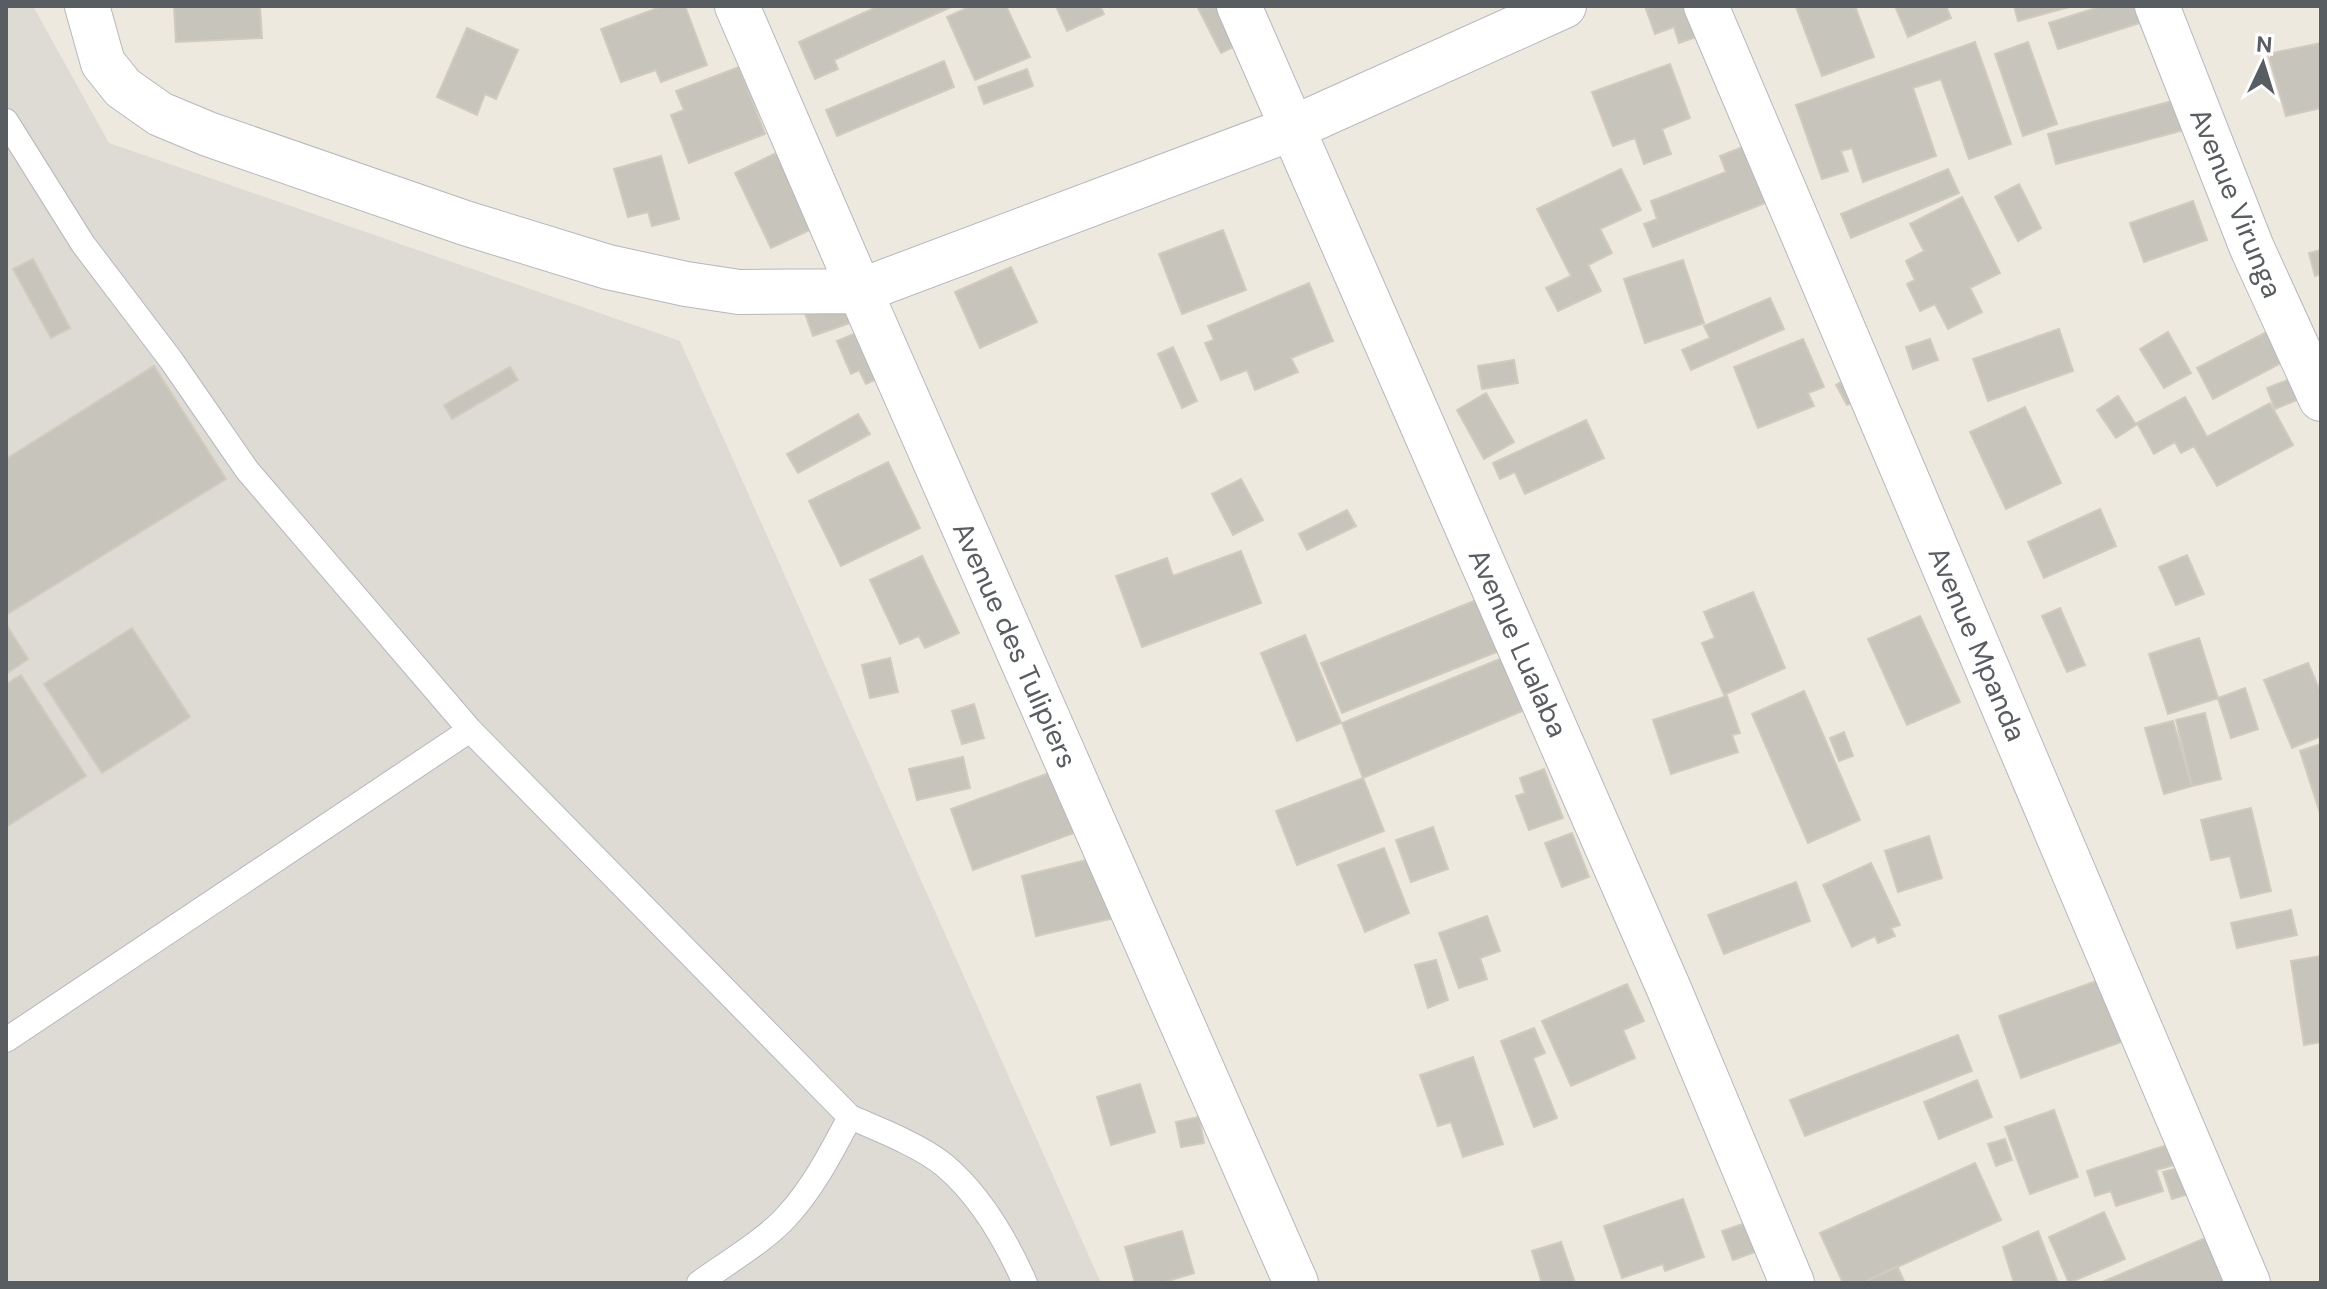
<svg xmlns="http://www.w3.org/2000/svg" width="2327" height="1289" font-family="'DM Sans',sans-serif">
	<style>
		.industrial { fill: #dddbd4 }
		.building { fill: #c7c4bc; stroke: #d1cbbd; stroke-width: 2 }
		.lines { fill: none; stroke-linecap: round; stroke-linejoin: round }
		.lane-casing { stroke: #b5b8bd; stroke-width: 26 }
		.street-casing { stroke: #b5b8bd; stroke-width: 46 }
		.lane { stroke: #fff; stroke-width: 24 }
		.street { stroke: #fff; stroke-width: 44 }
		.labels { text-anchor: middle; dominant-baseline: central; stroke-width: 7; stroke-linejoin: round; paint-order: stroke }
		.street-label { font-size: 28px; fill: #585d62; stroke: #fff }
	</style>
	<rect width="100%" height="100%" fill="#ede9df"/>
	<path class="industrial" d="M6 6H33L109 143 680 341 1101 1283H6Z"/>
	<path class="building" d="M174 6H260L262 38 176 42Z
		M663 6H685L707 65 661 82 656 70 621 82 601 29Z
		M879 6 951 7 834 60 838 69 815 79 799 42Z
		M971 6H1006L1030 57 975 80 947 17Z
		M1056 6H1100L1104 14 1067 31Z
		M1197 6H1231L1248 40 1221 53Z
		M1655 6H1702L1711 32 1679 43 1674 27 1655 34 1646 9Z
		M1855 6 1874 57 1822 76 1796 7Z
		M1895 6H1946L1951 18 1908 37Z
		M2014 6H2073L2018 21Z
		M2102 6H2148L2152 19 2058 49 2049 23Z
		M467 28 518 50 496 99 485 94 477 115 437 97Z
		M1975 42 2011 144 1969 159 1941 79 1913 88 1936 156 1863 182 1852 148 1841 151 1848 171 1822 179 1796 105Z
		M2028 42 2057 124 2023 136 1995 54Z
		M2321 43V108L2286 116 2268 54Z
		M944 61 954 87 837 136 826 110Z
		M1670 64 1690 118 1662 129 1671 154 1644 164 1635 138 1613 146 1592 92Z
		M739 67 765 134 689 163 671 115 684 110 676 91Z
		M1027 69 1033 86 984 104 978 87Z
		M2176 100 2184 130 2056 164 2048 134Z
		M1760 140 1783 196 1653 247 1644 224 1657 219 1651 201 1726 172 1720 156Z
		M776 153 812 229 771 248 735 173Z
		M661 156 679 219 652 226 648 212 628 217 614 169Z
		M1621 169 1641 210 1600 229 1612 253 1588 265 1601 291 1558 311 1546 288 1571 276 1537 209Z
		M1948 169 1959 193 1851 238 1841 214Z
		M2019 184 2041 228 2018 241 1995 197Z
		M1962 197 2000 273 1970 288 1982 312 1948 329 1935 304 1920 311 1907 284 1915 280 1906 261 1924 251 1910 224Z
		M2193 201 2207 240 2144 262 2130 223Z
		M1223 230 1246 290 1182 314 1159 254Z
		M2321 250V274L2315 276 2309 253Z
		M33 259 70 328 51 338 13 269Z
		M1683 260 1704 323 1645 343 1624 279Z
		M1011 267 1037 322 980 348 955 292Z
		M1309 283 1333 341 1291 358 1298 372 1255 390 1247 370 1221 380 1205 343 1214 340 1208 326Z
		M847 298 856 321 813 336 805 313Z
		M1770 298 1784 329 1691 370 1682 350 1710 338 1704 326Z
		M2282 324 2298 354 2213 399 2197 368Z
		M868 328 888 374 866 384 859 370 851 374 837 341Z
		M2059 329 2073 371 1988 401 1973 359Z
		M2168 332 2191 373 2164 388 2140 349Z
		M1803 339 1824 387 1808 393 1814 406 1758 428 1734 367Z
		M1930 339 1938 360 1913 369 1906 347Z
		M1173 347 1197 401 1182 408 1158 354Z
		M1514 360 1518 383 1482 389 1478 366Z
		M154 366 226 479 6 615V459Z
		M510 367 518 380 452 419 444 405Z
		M1858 373 1869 394 1847 405 1836 385Z
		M2300 375 2309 395 2275 409 2267 388Z
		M1486 393 1514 442 1484 459 1457 410Z
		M2118 396 2136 425 2116 438 2097 410Z
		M2185 397 2207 437 2270 403 2293 445 2217 486 2194 446 2181 453 2175 442 2154 454 2137 423Z
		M2025 407 2061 483 2006 509 1970 432Z
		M858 414 870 434 798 473 787 454Z
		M1586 420 1604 458 1525 494 1515 472 1500 479 1493 463Z
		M888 462 920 528 841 566 809 501Z
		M1241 479 1263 520 1233 535 1212 494Z
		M2100 509 2116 546 2044 578 2028 542Z
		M1347 510 1356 526 1307 550 1299 534Z
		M1241 551 1261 603 1142 647 1116 576 1167 558 1173 576Z
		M2187 555 2204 594 2176 605 2159 567Z
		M922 556 959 633 925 648 919 636 900 644 870 580Z
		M1753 592 1785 668 1724 695 1702 643 1715 638 1704 612Z
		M1486 596 1507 648 1342 713 1321 663Z
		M2060 608 2085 665 2067 672 2042 616Z
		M1920 616 1960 702 1907 725 1868 639Z
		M6 624 28 659 6 674Z
		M132 628 190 717 102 773 44 684Z
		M1305 635 1341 723 1297 741 1261 653Z
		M2199 638 2218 698 2168 714 2149 654Z
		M1512 654 1534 706 1363 778 1342 723Z
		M890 658 898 692 870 698 862 665Z
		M2308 663 2321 693V736L2292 748 2264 680Z
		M21 675 86 776 6 827V684Z
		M2245 688 2258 729 2231 738 2218 698Z
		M1804 691 1860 820 1808 843 1752 714Z
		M1727 696 1740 733 1732 735 1738 752 1671 774 1653 720Z
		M974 704 984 738 962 744 952 711Z
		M2205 713 2221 779 2192 786 2176 720Z
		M2173 721 2192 786 2164 794 2145 728Z
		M1844 732 1853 756 1839 761 1830 738Z
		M2321 744V816L2300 751Z
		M963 757 970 788 917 800 909 769Z
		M1544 769 1563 818 1529 830 1516 796 1525 793 1520 778Z
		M1052 772 1074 833 973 870 951 809Z
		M1363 778 1384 831 1297 865 1276 811Z
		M2251 808 2271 891 2241 898 2230 856 2211 860 2201 820Z
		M1433 827 1448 869 1411 882 1396 840Z
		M1572 833 1589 877 1562 887 1545 843Z
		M1929 836 1942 878 1898 892 1885 851Z
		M1384 848 1409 913 1365 932 1338 865Z
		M1099 857 1114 918 1036 936 1022 876Z
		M1871 863 1900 925 1891 928 1895 936 1878 943 1875 936 1852 947 1823 885Z
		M1796 882 1810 921 1724 954 1708 915Z
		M2291 910 2297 935 2237 948 2231 923Z
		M1487 916 1500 951 1480 958 1487 979 1459 988 1439 933Z
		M2321 956V1042L2304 1045 2291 961Z
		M1436 960 1448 1000 1428 1008 1415 965Z
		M2102 979 2124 1041 2021 1078 1999 1016Z
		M1627 984 1644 1021 1623 1030 1635 1058 1571 1086 1542 1021Z
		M1534 1028 1545 1053 1533 1058 1557 1118 1534 1127 1501 1041Z
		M1958 1035 1972 1071 1805 1136 1790 1100Z
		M1473 1057 1503 1144 1463 1157 1451 1122 1438 1126 1420 1075Z
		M1977 1080 1992 1117 1939 1139 1924 1102Z
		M1140 1084 1155 1132 1111 1145 1097 1097Z
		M2054 1110 2078 1177 2030 1194 2005 1127Z
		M1199 1117 1204 1143 1181 1147 1176 1122Z
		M2005 1139 2012 1160 1996 1166 1988 1144Z
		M2167 1145 2174 1165 2156 1170 2163 1191 2116 1206 2111 1191 2095 1196 2087 1171Z
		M1975 1163 2001 1220 1862 1283H1843L1820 1233Z
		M2187 1166 2195 1192 2172 1199 2163 1172Z
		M1683 1199 1704 1257 1665 1271 1663 1264 1622 1278 1604 1226Z
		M2104 1212 2125 1259 2069 1283 2049 1237Z
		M1748 1222 1758 1251 1733 1260 1722 1231Z
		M1182 1231 1194 1273 1161 1283H1135L1125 1247Z
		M2038 1231 2058 1283H2014L2003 1247Z
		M2217 1233 2238 1283H2100Z
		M1561 1242 1575 1283H1542L1532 1251Z
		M1897 1266 1905 1283H1862Z"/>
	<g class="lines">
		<g class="lane-casing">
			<path id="lane" d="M6 121 83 244 171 360 247 470 470 730 850 1117C878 1129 921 1146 944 1165 981 1196 1006 1240 1025 1283
				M6 1040 470 730
				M699 1283C725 1264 766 1240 787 1216 813 1188 832 1151 850 1117"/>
		</g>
		<g class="street-casing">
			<path id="street" d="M87 6 103 63 123 88 160 114 208 134 465 223 608 267 686 284 739 292 860 291 1293 128 1564 6
				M737 6 860 291 1296 1283
				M1239 6 1669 989 1792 1283
				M1706 6 2248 1283
				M2157 6 2252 248 2321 399"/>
		</g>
		<use href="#lane" class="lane"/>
		<use href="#street" class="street"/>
	</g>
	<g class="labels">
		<g class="street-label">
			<text transform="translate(2236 203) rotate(68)">Avenue Virunga</text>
			<text transform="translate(1518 643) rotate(66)">Avenue Lualaba</text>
			<text transform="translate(1977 644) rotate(67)">Avenue Mpanda</text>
			<text transform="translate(1015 645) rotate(66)">Avenue des Tulipiers</text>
		</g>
	</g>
	<rect width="2327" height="1289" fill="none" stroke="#585d62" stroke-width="16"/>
	<g transform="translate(2263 64) rotate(4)" stroke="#ffffff" stroke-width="6" paint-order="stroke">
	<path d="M0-6L14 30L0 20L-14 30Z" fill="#585d62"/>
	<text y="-12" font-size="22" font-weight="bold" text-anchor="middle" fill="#585d62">N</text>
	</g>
</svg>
